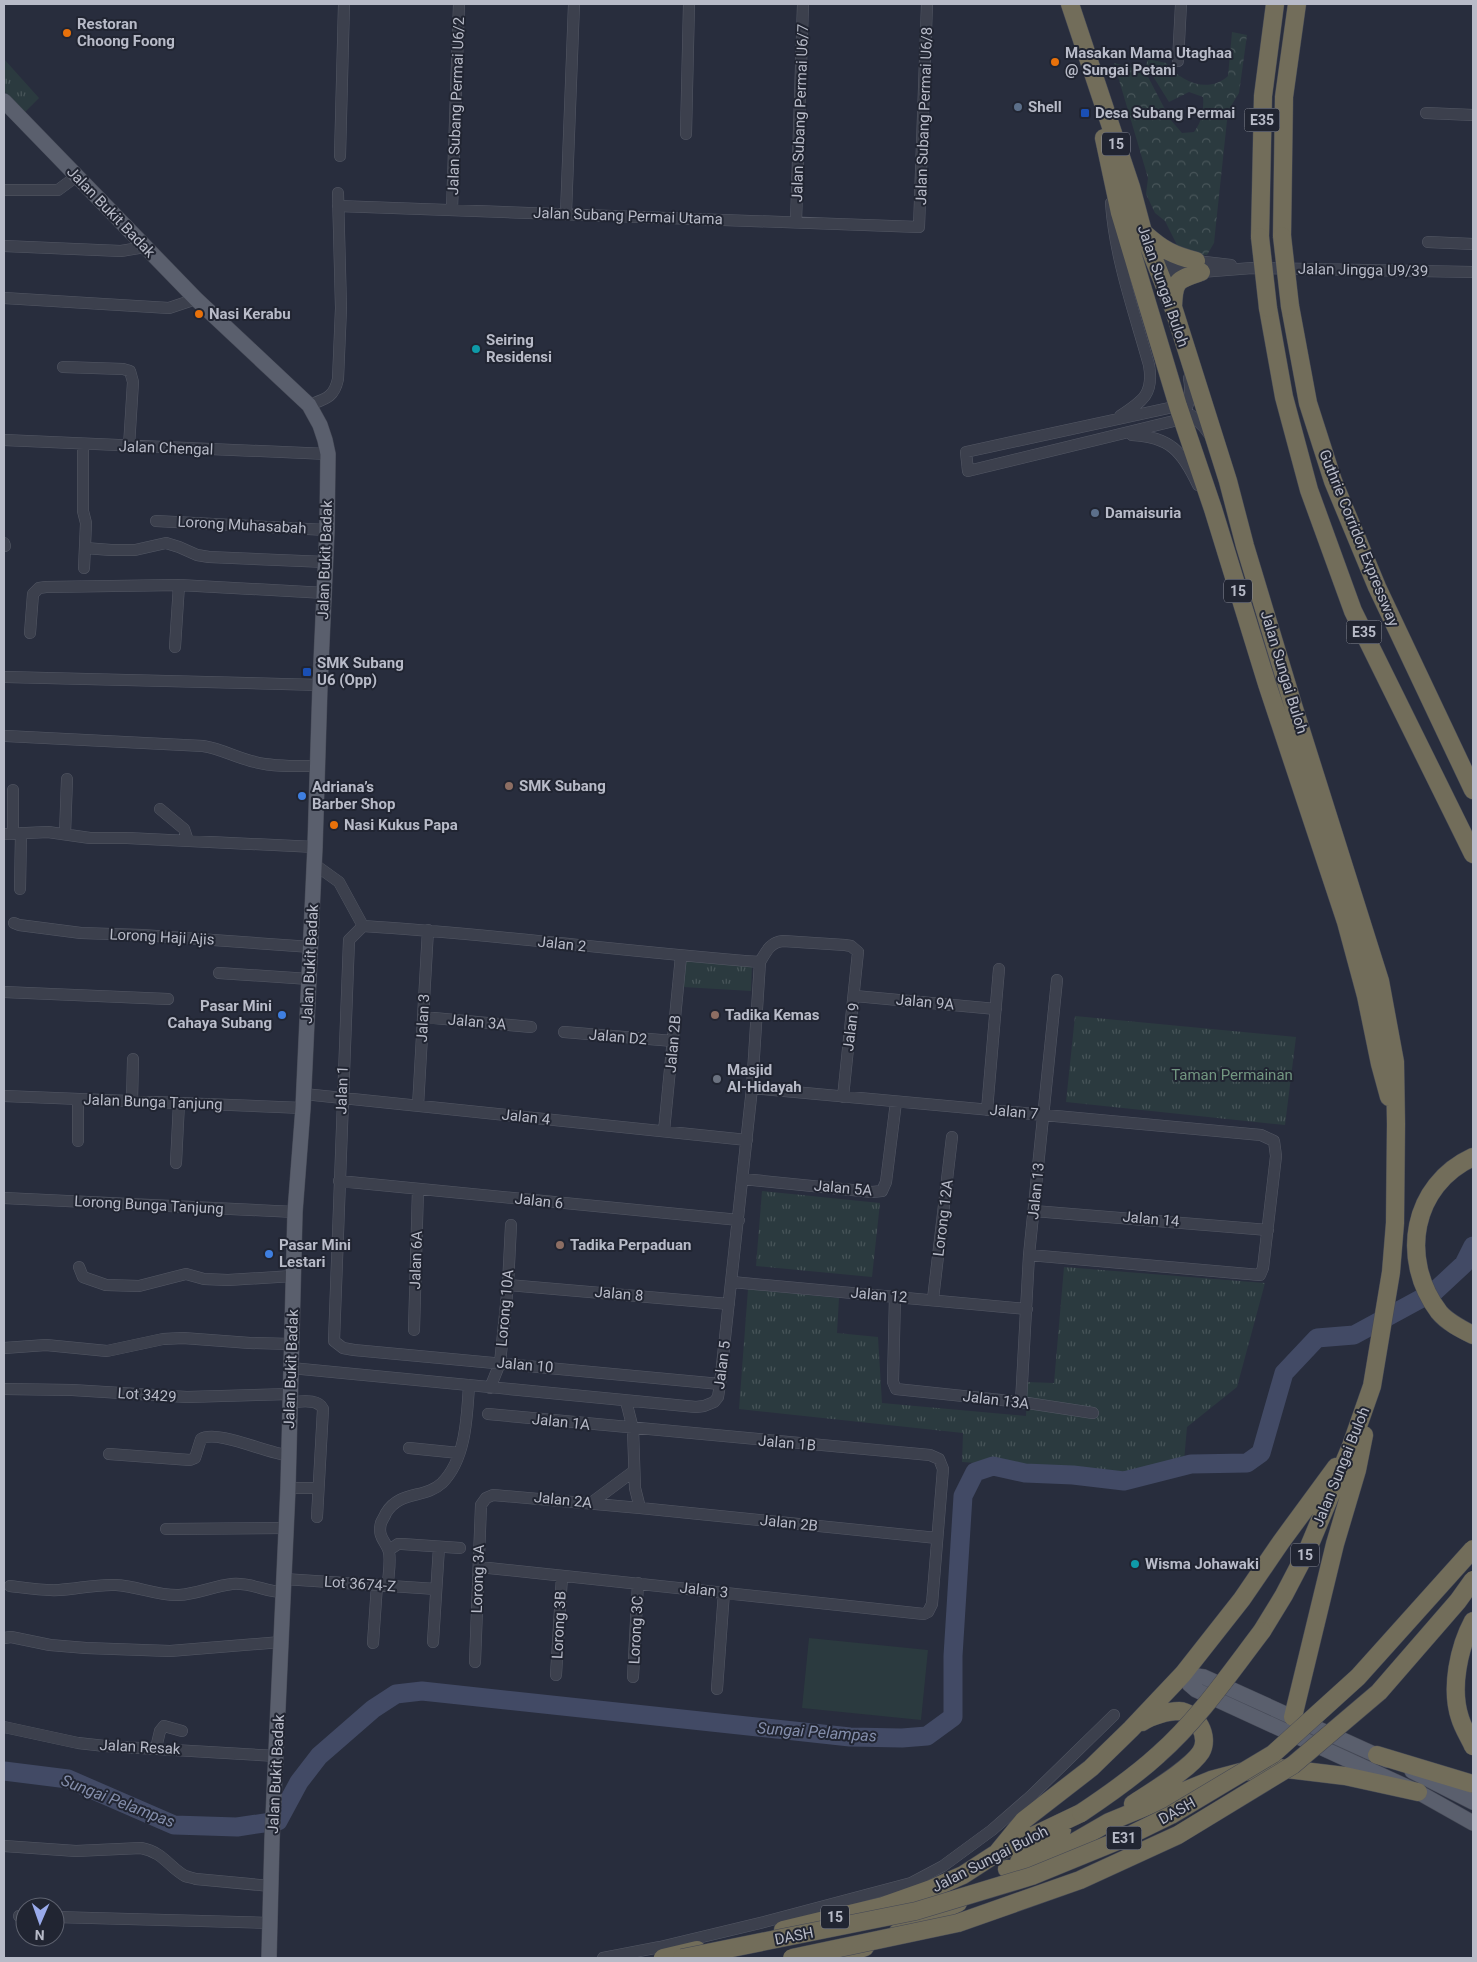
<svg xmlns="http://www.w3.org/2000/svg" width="1477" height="1962" font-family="Roboto,sans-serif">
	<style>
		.grass { fill: url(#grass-tufts) }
		.forest { fill: url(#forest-crowns) }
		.garden { fill: #2b3a3f }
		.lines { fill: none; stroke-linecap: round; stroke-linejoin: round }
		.river { stroke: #424a65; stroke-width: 19 }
		.minor-casing { stroke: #545865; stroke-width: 12 }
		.major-casing { stroke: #454956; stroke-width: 16 }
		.highway-casing { stroke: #444855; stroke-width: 19 }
		.minor { stroke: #3c404d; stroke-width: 11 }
		.major { stroke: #5a5f6d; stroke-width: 15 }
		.highway { stroke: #726d5a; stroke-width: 18 }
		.highway-bridge-casing { stroke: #444855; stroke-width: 19; stroke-linecap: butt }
		.highway-bridge { stroke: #726d5a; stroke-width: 18 }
		.food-dot { fill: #e8710a; stroke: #212532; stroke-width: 2 }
		.service-dot { fill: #5c6f8a; stroke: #212532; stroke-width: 2 }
		.transit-dot { fill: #1a4fb4; stroke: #212532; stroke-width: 2 }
		.culture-dot { fill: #0f9aa8; stroke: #212532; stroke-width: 2 }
		.education-dot { fill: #8d6e63; stroke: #212532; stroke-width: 2 }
		.shop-dot { fill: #3f7fe0; stroke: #212532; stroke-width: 2 }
		.worship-dot { fill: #6b7280; stroke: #212532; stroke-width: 2 }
		.labels { text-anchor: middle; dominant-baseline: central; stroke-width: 4; stroke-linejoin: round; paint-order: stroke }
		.shield { fill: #212532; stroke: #8b8e9b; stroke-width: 1 }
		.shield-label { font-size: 14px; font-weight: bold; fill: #b8bbc8 }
		.poi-label { font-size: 15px; font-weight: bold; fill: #b8bbc8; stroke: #212532; text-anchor: start }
		.street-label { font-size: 15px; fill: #b8bbc8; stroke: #212532 }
		.park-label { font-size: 15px; fill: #729681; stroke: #212532 }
		.water-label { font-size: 16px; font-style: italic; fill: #848eab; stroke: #212532 }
	</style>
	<defs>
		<pattern id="grass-tufts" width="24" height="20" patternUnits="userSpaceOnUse" patternTransform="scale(1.25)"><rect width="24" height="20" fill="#2b3a3f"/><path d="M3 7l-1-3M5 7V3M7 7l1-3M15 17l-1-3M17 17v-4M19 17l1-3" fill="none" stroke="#485559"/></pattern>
		<pattern id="forest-crowns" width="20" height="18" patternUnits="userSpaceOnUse" patternTransform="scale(1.25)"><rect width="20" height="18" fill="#2b3a3f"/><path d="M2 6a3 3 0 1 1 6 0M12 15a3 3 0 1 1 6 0" fill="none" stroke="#485559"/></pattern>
	</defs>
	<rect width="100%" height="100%" fill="#282d3d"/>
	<path class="grass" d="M4 59 39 98 24 113 4 91Z
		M685 960 752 965 751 991 683 987Z
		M1075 1016 1296 1037 1285 1125 1066 1102Z
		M762 1191 880 1203 872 1277 756 1266Z
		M1064 1267 1265 1283 1237 1387 1187 1427 1184 1461 1121 1474 962 1462 963 1433 739 1409 748 1289 839 1298 837 1333 878 1337 882 1403 1026 1416 1027 1382 1054 1383Z"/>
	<path class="forest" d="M1232 32 1247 35 1239 93 1228 111 1214 243 1207 255 1190 254 1180 251 1165 221 1155 213 1146 194 1148 178 1114 63 1145 71 1170 119 1182 133 1194 132C1202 122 1204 109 1203 97L1189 92 1169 102 1146 65 1148 59 1166 63C1181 82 1208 94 1228 76Z"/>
	<path class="garden" d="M809 1638 928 1650 921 1720 802 1708Z"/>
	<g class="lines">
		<path class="river" d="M4 1771 68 1779 174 1825 237 1827 278 1821 299 1782 319 1756 373 1709 396 1694 422 1691 850 1737 902 1738 927 1736 953 1717V1656L963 1496 975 1472 993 1466 1025 1473 1073 1475 1124 1481 1191 1464 1247 1463 1261 1453 1284 1373 1317 1338 1354 1335 1435 1291 1464 1264 1473 1246"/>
		<g class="minor-casing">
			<path id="minor" d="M1178 61 1181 4
				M1426 113 1473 115
				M686 134 689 4
				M340 156 344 4
				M4 190H58L77 176
				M1111 203C1115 259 1134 311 1149 365 1154 394 1143 401 1120 416
				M338 206 919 227 927 4
				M452 209 459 4
				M566 213 574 4
				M796 222 803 4
				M1428 242 1473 244
				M4 246 121 251 145 247
				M1155 263 1196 261 1231 265
				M1158 270 1201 272 1252 268 1473 272
				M4 298 169 308 196 299
				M63 367 123 369 130 371 133 382 129 446
				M1189 378C1192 393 1189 406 1182 419L968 471 966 452 1178 406C1191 414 1201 422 1210 435
				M309 405C325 399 334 398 338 379L341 308 338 193
				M1132 435C1170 437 1182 451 1198 485
				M4 440 328 454
				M83 445V511L86 523 84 568
				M156 521 327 530
				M4 543 5 546
				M85 548 111 550H135L166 543 179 547 197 555 209 557 326 562
				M30 633 33 594 39 588 46 587 179 585 325 593
				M175 647 179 585
				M6 677 320 685
				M6 736 203 746C222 749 237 758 255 762 275 767 297 766 317 766
				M160 809 184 829 188 841
				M13 833V790
				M4 834 48 832 90 838H127L315 847
				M65 834 67 779
				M314 864 339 882 363 926
				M20 889 21 833
				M14 923 19 925 81 933 142 935 311 947
				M363 926 349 940 334 1341 343 1348 354 1350 720 1384
				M363 926C496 934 628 952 760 962
				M219 973 309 979
				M4 992 168 999
				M855 996 996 1009
				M423 1017 531 1027
				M564 1032 673 1041
				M752 1088 1261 1135 1274 1141 1276 1156 1263 1268 1260 1275 1029 1255
				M304 1094 747 1140
				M4 1096 303 1108
				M132 1101 133 1059
				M418 1106 428 930
				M987 1110 999 969
				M664 1131 681 956
				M78 1141V1099
				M176 1163 179 1103
				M743 1179 872 1192 882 1191 886 1182 896 1102
				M339 1181 739 1220
				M4 1198 295 1212
				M1034 1211 1268 1230
				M79 1267 83 1277 106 1285 139 1286 186 1274 204 1279 228 1280 293 1276
				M732 1282 1027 1309
				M508 1285 729 1304
				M895 1296 893 1382 896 1389 1021 1402 1093 1413
				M933 1299 952 1137
				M414 1330 418 1189
				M4 1348 46 1345 107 1351 163 1339 183 1338 250 1343 292 1344
				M291 1368 696 1407 704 1406 714 1402 718 1397 720 1384 752 1088 760 962C766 952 770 942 783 941L845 945 851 946 858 952 843 1097
				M490 1388 500 1363 508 1285 511 1225
				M4 1389 72 1390 187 1397 290 1394
				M626 1401 633 1429 635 1488 640 1508
				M290 1402C300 1402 318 1398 323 1409L317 1517
				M1021 1402 1029 1255 1057 980
				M409 1448 459 1453
				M109 1454 190 1460 195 1458 201 1439C217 1429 268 1454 288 1455
				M288 1488H317
				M591 1503 634 1471
				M166 1529 286 1528
				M389 1550 398 1544H402L460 1548
				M479 1567 924 1614 928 1612 932 1604 943 1469 939 1459 930 1455 488 1414
				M284 1579 436 1589
				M10 1586C26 1588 43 1591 59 1590 78 1589 96 1584 116 1585 137 1586 158 1596 179 1595 197 1594 214 1586 232 1584 251 1582 265 1592 283 1592
				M388 1586C388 1576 391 1562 389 1552 387 1542 377 1538 381 1523 382 1520 385 1516 386 1513 400 1490 425 1499 442 1483 466 1459 467 1417 469 1385
				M4 1638 11 1637 50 1645 86 1648 170 1651 281 1642
				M433 1642 439 1547
				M373 1643 377 1585
				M475 1662 481 1505 486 1498 493 1495 640 1508 937 1538
				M556 1675 562 1576
				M633 1677 638 1583
				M717 1689 724 1592
				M4 1727 78 1743 105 1746 277 1756
				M156 1748 160 1731 164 1726 182 1731
				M4 1846 76 1851 141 1848C163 1852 169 1867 185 1876 188 1877 193 1878 196 1879L271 1886
				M19 1916 25 1917
				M55 1917 270 1923
				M603 1958 660 1947 764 1922 911 1883 943 1866 992 1830 1031 1796 1114 1715"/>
		</g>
		<g class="major-casing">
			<path id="major" d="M4 101 196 299 309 405 320 425 325 440 328 454 327 530 320 685 315 847 303 1108 295 1212 288 1488 272 1840 269 1958
				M1183 1674 1189 1684 1196 1690 1418 1792 1473 1823
				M1183 1674 1204 1677 1387 1760
				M1412 1771 1473 1802"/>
		</g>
		<g class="highway-casing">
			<path id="highway" d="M1070 4 1131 187 1143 232 1173 307 1228 481 1245 546 1293 705 1380 981 1395 1062 1396 1124 1395 1223 1391 1272 1372 1386 1351 1446 1308 1549 1284 1595 1262 1631
				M1104 138 1120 213 1178 406 1213 509 1267 684 1346 922 1366 996 1380 1064 1389 1097
				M1145 234C1163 250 1173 255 1196 261
				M1282 236 1284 97 1297 4
				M1260 237 1263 96 1275 4
				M1290 306 1308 403 1333 481 1377 587 1473 790
				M1173 307C1174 280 1177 280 1201 272
				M1268 308 1284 397 1309 490 1353 611 1473 854
				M1473 1157C1412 1185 1399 1259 1439 1312 1447 1322 1461 1329 1473 1335
				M1473 1621C1459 1647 1450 1688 1460 1718 1463 1728 1469 1737 1473 1746
				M1293 1717 1335 1544 1357 1470 1364 1435
				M1377 1755 1473 1784
				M1133 1804C1151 1792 1190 1769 1201 1752 1210 1737 1197 1712 1179 1711 1168 1711 1151 1716 1142 1722
				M997 1853 1024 1820 1091 1768 1131 1729 1183 1674 1242 1599 1281 1542 1336 1467
				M1019 1862 1037 1850 1062 1830
				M1007 1869 1027 1867 1045 1859 1109 1822 1211 1780 1241 1772 1278 1768 1345 1776 1418 1792
				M783 1930 883 1906 931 1889 963 1875 997 1853 1081 1813
				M898 1932 958 1903
				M663 1958 697 1950
				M836 1958 865 1947"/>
		</g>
		<use href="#minor" class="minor"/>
		<use href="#major" class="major"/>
		<use href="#highway" class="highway"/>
		<g class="highway-bridge-casing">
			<path id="highway-bridge" d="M1282 236 1290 306
				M1260 237 1268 308
				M1081 1813C1108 1795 1134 1777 1158 1755 1198 1720 1230 1673 1262 1631
				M682 1958 916 1911 1032 1876 1120 1840 1171 1815 1273 1754 1358 1677 1473 1549
				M792 1958 958 1923 1080 1880 1178 1835 1293 1765 1379 1692 1458 1601 1473 1580"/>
		</g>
		<use href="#highway-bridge" class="highway-bridge"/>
	</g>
	<g class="food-dot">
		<circle cx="67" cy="33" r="5"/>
		<circle cx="1055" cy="62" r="5"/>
		<circle cx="199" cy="314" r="5"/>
		<circle cx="334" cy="825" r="5"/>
	</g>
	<g class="service-dot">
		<circle cx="1018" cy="107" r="5"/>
		<circle cx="1095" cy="513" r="5"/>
	</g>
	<g class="transit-dot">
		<rect x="1080" y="108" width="10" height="10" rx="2.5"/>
		<rect x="302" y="667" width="10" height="10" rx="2.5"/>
	</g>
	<g class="culture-dot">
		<circle cx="476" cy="349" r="5"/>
		<circle cx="1135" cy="1564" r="5"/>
	</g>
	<g class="education-dot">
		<circle cx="509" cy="786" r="5"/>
		<circle cx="715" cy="1015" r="5"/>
		<circle cx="560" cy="1245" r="5"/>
	</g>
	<g class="shop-dot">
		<circle cx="302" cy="796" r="5"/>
		<circle cx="282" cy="1015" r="5"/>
		<circle cx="269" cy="1254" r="5"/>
	</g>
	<circle class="worship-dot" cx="717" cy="1079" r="5"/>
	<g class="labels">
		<g class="shield">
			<rect x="1244.5" y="108.5" width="35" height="23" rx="4"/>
			<rect x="1102" y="132.5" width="28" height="23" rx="4"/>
			<rect x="1224" y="579.5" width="28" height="23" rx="4"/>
			<rect x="1346.5" y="620.5" width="35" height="23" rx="4"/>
			<rect x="1291" y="1543.5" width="28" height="23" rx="4"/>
			<rect x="1106.5" y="1826.5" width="35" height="23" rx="4"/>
			<rect x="821" y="1905.5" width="28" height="23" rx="4"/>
		</g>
		<g class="shield-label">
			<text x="1262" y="120">E35</text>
			<text x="1116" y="144">15</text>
			<text x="1238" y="591">15</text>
			<text x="1364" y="632">E35</text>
			<text x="1305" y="1555">15</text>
			<text x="1124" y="1838">E31</text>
			<text x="835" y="1917">15</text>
		</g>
		<g class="poi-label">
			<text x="77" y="24">Restoran<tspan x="77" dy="17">Choong Foong</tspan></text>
			<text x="1065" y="53">Masakan Mama Utaghaa<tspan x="1065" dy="17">@ Sungai Petani</tspan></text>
			<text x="1028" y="107">Shell</text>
			<text x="1095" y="113">Desa Subang Permai</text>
			<text x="209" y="314">Nasi Kerabu</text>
			<text x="486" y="340">Seiring<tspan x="486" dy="17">Residensi</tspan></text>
			<text x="1105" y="513">Damaisuria</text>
			<text x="317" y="663">SMK Subang<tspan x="317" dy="17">U6 (Opp)</tspan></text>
			<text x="519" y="786">SMK Subang</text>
			<text x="312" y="787">Adriana’s<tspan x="312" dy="17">Barber Shop</tspan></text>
			<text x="344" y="825">Nasi Kukus Papa</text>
			<text x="272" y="1006" text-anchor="end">Pasar Mini<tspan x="272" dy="17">Cahaya Subang</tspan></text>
			<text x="725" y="1015">Tadika Kemas</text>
			<text x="727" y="1070">Masjid<tspan x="727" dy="17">Al-Hidayah</tspan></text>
			<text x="279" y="1245">Pasar Mini<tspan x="279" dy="17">Lestari</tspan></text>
			<text x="570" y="1245">Tadika Perpaduan</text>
			<text x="1145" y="1564">Wisma Johawaki</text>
		</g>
		<g class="street-label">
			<text transform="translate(456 106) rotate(-88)">Jalan Subang Permai U6/2</text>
			<text transform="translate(800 113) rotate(-88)">Jalan Subang Permai U6/7</text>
			<text transform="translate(924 116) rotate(-88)">Jalan Subang Permai U6/8</text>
			<text transform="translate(111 212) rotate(46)">Jalan Bukit Badak</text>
			<text transform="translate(628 216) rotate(2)">Jalan Subang Permai Utama</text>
			<text transform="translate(1363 270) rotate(1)">Jalan Jingga U9/39</text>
			<text transform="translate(1163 286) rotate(71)">Jalan Sungai Buloh</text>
			<text transform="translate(166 448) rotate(2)">Jalan Chengal</text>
			<text transform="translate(242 525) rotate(3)">Lorong Muhasabah</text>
			<text transform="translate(1359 538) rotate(68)">Guthrie Corridor Expressway</text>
			<text transform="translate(325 560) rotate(-88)">Jalan Bukit Badak</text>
			<text transform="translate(1284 672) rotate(73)">Jalan Sungai Buloh</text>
			<text transform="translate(162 937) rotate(3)">Lorong Haji Ajis</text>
			<text transform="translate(562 944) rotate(6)">Jalan 2</text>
			<text transform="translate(310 964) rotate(-87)">Jalan Bukit Badak</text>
			<text transform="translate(925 1002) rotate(5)">Jalan 9A</text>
			<text transform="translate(423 1018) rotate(-87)">Jalan 3</text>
			<text transform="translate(477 1022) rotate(5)">Jalan 3A</text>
			<text transform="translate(851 1027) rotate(-83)">Jalan 9</text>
			<text transform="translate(618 1037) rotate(5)">Jalan D2</text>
			<text transform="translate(673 1044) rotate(-85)">Jalan 2B</text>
			<text transform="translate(342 1090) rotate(-88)">Jalan 1</text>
			<text transform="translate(153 1102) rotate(2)">Jalan Bunga Tanjung</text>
			<text transform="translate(1014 1112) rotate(5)">Jalan 7</text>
			<text transform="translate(526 1117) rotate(6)">Jalan 4</text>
			<text transform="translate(843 1188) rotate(5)">Jalan 5A</text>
			<text transform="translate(1036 1191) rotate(-84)">Jalan 13</text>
			<text transform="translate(539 1201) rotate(6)">Jalan 6</text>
			<text transform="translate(149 1205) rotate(3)">Lorong Bunga Tanjung</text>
			<text transform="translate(943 1218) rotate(-83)">Lorong 12A</text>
			<text transform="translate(1151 1219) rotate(5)">Jalan 14</text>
			<text transform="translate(416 1260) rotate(-88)">Jalan 6A</text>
			<text transform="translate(619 1294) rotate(5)">Jalan 8</text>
			<text transform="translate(879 1295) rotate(5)">Jalan 12</text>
			<text transform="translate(505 1308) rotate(-85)">Lorong 10A</text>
			<text transform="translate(525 1365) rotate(5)">Jalan 10</text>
			<text transform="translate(722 1365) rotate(-83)">Jalan 5</text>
			<text transform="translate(291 1369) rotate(-88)">Jalan Bukit Badak</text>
			<text transform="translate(147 1395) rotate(4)">Lot 3429</text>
			<text transform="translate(996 1400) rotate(7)">Jalan 13A</text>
			<text transform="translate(561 1422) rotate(6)">Jalan 1A</text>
			<text transform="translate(787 1443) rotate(5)">Jalan 1B</text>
			<text transform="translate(1341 1467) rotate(-68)">Jalan Sungai Buloh</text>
			<text transform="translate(563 1500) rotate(6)">Jalan 2A</text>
			<text transform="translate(789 1523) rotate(6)">Jalan 2B</text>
			<text transform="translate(478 1579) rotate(-88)">Lorong 3A</text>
			<text transform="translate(360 1584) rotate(4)">Lot 3674-Z</text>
			<text transform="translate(704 1590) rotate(6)">Jalan 3</text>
			<text transform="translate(559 1625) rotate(-87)">Lorong 3B</text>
			<text transform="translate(636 1630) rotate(-87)">Lorong 3C</text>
			<text transform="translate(140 1747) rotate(3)">Jalan Resak</text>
			<text transform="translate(276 1774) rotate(-87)">Jalan Bukit Badak</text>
			<text transform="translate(1177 1811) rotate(-29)">DASH</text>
			<text transform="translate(990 1859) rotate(-27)">Jalan Sungai Buloh</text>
			<text transform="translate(794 1936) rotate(-11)">DASH</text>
		</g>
		<g class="park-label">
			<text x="1232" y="1075">Taman Permainan</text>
		</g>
		<g class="water-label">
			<text transform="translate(817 1732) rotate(4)">Sungai Pelampas</text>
			<text transform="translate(118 1801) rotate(21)">Sungai Pelampas</text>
		</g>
	</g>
	<rect width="1477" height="1962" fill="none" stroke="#b8bbc8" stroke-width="10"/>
	<g transform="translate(40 1922) rotate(182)"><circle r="24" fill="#212532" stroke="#5d616e"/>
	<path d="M0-4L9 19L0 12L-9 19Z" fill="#99aaeb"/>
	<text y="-8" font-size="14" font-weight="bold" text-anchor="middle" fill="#b8bbc8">N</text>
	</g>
</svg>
